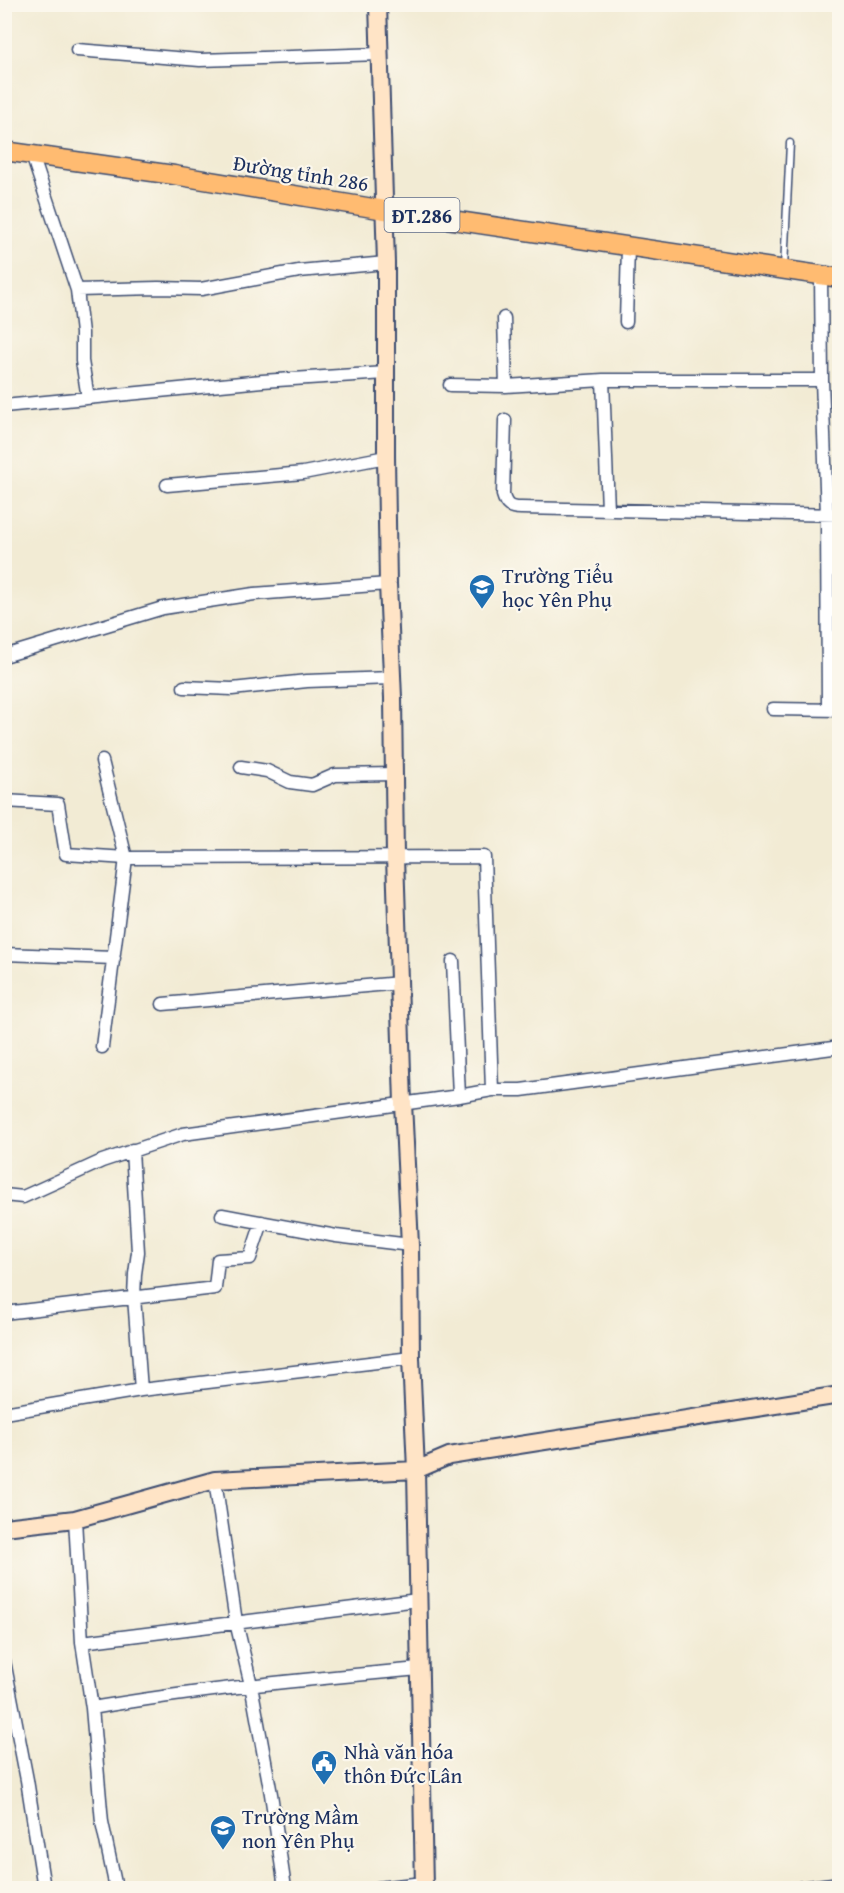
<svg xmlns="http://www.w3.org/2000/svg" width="844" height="1893" font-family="'Gentium Book Plus',serif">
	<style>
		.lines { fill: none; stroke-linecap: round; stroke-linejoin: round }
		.lane-casing { stroke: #3b4b70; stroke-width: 9 }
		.street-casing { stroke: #3b4b70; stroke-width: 15 }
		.secondary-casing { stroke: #3b4b70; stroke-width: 20 }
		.primary-casing { stroke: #3b4b70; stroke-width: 21 }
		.lane { stroke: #fff; stroke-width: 6 }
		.street { stroke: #fff; stroke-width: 12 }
		.secondary { stroke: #ffe4c6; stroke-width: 16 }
		.primary { stroke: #ffbb71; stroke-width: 18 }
		.labels { text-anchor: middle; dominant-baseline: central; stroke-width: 4.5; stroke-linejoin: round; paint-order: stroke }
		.shield { fill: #fbf7ec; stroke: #5e6b89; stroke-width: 1.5 }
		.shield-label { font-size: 20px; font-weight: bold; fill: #1b2f5e }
		.street-label { font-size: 21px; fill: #1b2f5e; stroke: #fbf7ec }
		.poi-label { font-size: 21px; fill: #1b2f5e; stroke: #fbf7ec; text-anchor: start }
	</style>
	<rect width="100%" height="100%" fill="#fbf7ec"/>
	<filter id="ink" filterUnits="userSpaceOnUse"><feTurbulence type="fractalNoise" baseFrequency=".0167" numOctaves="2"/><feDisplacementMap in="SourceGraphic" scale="12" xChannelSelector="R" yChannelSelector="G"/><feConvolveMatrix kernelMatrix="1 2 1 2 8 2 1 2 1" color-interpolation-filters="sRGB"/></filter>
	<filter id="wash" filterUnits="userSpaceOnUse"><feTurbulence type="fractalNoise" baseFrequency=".008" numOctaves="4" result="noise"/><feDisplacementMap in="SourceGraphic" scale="24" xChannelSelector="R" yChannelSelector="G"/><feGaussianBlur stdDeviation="1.35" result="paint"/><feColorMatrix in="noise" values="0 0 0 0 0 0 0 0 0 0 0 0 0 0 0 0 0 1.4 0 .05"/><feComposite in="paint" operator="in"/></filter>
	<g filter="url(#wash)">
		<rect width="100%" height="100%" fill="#f2ebd4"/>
	</g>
	<g filter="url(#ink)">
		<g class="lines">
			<g class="lane-casing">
				<path id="lane" d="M784 268 790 143"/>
			</g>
			<g class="street-casing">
				<path id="street" d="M77 50 200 60 380 54
					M32 155 77 290 82 333V361L88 398
					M821 275 822 380 827 515 828 710
					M77 290 158 288 201 289 299 271 386 263
					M504 318 506 386
					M626 322 628 246
					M603 380 608 510
					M450 385 506 386 603 380H822
					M4 406 262 381 386 373
					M505 420 503 495C506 506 510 508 521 508L840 515
					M167 485 303 473 386 457
					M4 656 163 608 254 594 388 584
					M184 687 232 689 307 681 392 678
					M773 709 840 710
					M102 761 126 858 102 1047
					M241 767 267 771 290 782 312 785 335 775 394 774
					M4 801 58 804 66 854 126 858 484 857 492 1090
					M4 954 114 958
					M453 961 459 1096
					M163 1004 400 983
					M132 1150 138 1252 135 1274 134 1297 141 1390
					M4 1195 23 1197 102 1161 183 1134 459 1096 492 1090H521L840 1047
					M222 1215 336 1236 410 1245
					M4 1313 215 1288 218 1260 250 1258 262 1222
					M4 1413 141 1390 411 1358
					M215 1480 236 1622 251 1685 271 1794 285 1888
					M75 1519 82 1642 92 1708 102 1822 116 1888
					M82 1642 418 1600
					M4 1661 27 1780 44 1888
					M92 1708C201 1689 310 1679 419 1669
					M378 1888 423 1883
					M800 1888 840 1883"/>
			</g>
			<g class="secondary-casing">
				<path id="secondary" d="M378 4 386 263V457L388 584 393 698 395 857 403 1103 410 1245 411 1358 416 1470 424 1888
					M4 1527 75 1519 215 1480 416 1470 449 1456 840 1395"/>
			</g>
			<g class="primary-casing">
				<path id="primary" d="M4 151 174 175 385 210 840 278"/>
			</g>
			<use href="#lane" class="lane"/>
			<use href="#street" class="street"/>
			<use href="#secondary" class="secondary"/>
			<use href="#primary" class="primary"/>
		</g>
	</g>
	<defs>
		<g id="school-pin" transform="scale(1.35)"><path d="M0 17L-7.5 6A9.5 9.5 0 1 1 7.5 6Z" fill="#1f6fb2" stroke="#fbf7ec"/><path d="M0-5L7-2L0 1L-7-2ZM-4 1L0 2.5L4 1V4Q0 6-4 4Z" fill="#fff"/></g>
		<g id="civic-pin" transform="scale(1.35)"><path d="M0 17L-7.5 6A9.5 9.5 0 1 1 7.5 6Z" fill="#1f6fb2" stroke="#fbf7ec"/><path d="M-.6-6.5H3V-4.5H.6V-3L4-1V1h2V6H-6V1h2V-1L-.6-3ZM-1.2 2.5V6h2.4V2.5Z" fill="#fff"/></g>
	</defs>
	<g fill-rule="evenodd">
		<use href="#school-pin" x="482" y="587"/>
		<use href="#civic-pin" x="324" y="1763"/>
		<use href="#school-pin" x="223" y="1828"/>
	</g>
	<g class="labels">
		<rect class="shield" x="384.5" y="198" width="75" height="34" rx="4.5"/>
		<g class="shield-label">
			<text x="422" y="215">ĐT.286</text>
		</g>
		<g class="street-label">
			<text transform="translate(301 173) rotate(9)">Đường tỉnh 286</text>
		</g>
		<g class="poi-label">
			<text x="502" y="575">Trường Tiểu<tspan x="502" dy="24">học Yên Phụ</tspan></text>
			<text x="344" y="1751">Nhà văn hóa<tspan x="344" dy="24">thôn Đức Lân</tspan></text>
			<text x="242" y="1816">Trường Mầm<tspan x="242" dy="24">non Yên Phụ</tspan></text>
		</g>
	</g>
	<rect width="844" height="1893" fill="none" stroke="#fbf7ec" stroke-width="24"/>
</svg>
